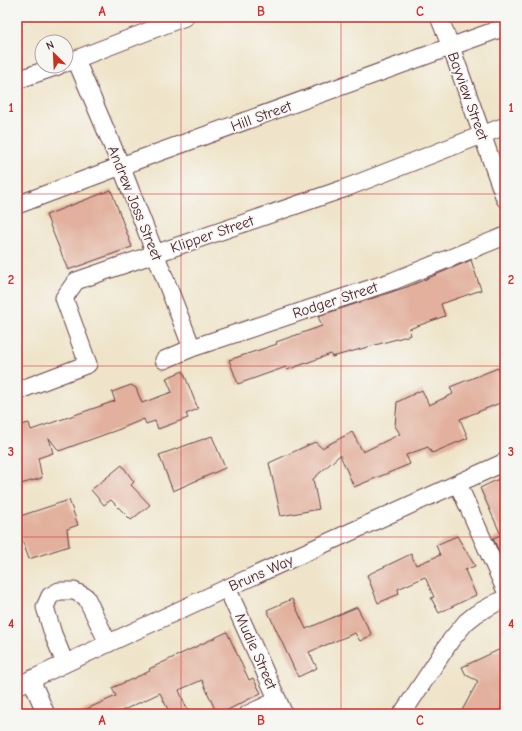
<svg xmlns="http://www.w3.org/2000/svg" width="522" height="731" font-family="'Comic Neue',sans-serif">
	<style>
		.building { fill: #e2b09d }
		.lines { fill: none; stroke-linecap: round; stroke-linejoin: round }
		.minor-casing { stroke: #633d43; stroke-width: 19 }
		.minor { stroke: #fff; stroke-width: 17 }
		.grid { fill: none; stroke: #d62828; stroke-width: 1; stroke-opacity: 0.55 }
		.labels { text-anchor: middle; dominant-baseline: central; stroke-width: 3.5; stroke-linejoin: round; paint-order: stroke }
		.street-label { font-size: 15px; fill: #4a1f2b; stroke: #f6f6f2 }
		.neatline { fill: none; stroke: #d62828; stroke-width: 1.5 }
		.grid-label { font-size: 13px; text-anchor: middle; font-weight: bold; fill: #d62828 }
	</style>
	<rect width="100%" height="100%" fill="#f6f6f2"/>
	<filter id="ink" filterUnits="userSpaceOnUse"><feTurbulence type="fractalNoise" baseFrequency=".025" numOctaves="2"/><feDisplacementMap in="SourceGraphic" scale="8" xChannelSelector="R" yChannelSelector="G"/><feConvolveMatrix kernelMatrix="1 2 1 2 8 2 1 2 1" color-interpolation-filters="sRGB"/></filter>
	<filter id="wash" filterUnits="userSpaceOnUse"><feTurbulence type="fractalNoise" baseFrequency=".012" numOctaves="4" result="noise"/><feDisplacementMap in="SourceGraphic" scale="16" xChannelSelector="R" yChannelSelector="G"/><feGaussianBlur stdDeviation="0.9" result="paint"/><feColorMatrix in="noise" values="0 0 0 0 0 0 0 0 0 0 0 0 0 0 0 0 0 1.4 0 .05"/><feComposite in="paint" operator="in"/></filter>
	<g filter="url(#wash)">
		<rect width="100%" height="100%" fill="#efe4c9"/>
		<g id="blocks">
			<path class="building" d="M111 190 132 247 68 270 46 215Z
				M471 260 481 290 441 304 445 316 409 329 411 335 332 357 331 354 287 370 286 367 238 384 229 360 277 344 276 342 322 326 318 316 407 287Z
				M498 368 505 384V401L460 419 468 438 432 453 428 447 406 455 410 464 354 487 340 455 313 479 319 509 281 516 269 463 315 442 322 448 352 432 363 452 400 434 395 426 397 402 422 390 429 405 453 394 450 387Z
				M183 371 198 409 186 414 188 418 158 429 155 421 146 424 144 419 120 429 59 451 49 438 53 453 38 458 42 478 17 485V426L29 423 31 430 115 401 112 392 131 385 136 388 142 403 172 392 166 378Z
				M212 436 225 468 173 491 159 455Z
				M122 465 134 482 131 485 150 505 131 520 111 500 104 505 91 490Z
				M505 476V565L493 538 501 535 480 488Z
				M69 500 78 525 67 529 69 546 29 559 17 526V517Z
				M457 536 475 566 465 570 476 595 439 613 431 598 434 597 425 577 398 589 399 594 378 603 367 575 411 554 416 565 440 555 436 545Z
				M292 599 306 629 357 607 372 635 360 641 355 633 309 652 317 668 298 677 267 610Z
				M227 632 249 680 253 678 261 693 220 714H217L202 680 179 690 189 714H170L160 693 115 714H75L116 696 112 688 150 671 149 669Z
				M505 647V701L498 714H460L478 681 466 675 462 667Z"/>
		</g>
	</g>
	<g filter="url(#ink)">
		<use href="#blocks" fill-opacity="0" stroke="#633d43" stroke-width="1"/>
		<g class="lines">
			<g class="minor-casing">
				<path id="minor" d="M439 17 451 47 505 199
					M76 60 121 166 192 348
					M66 63 185 17
					M17 80 58 66
					M17 205 121 166 505 27
					M164 360 192 348 393 281 505 236
					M17 391 88 364 64 298 76 281 343 189 505 126
					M458 484 505 589
					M227 588 284 714
					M65 663 53 634 45 607 50 596 59 591H74L86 597 108 643
					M31 679 46 714
					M17 686 227 588 505 462
					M248 714 278 700
					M402 714 451 640 466 622 476 614 505 598"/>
			</g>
			<use href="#minor" class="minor"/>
		</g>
	</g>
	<path class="grid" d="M181 17V714M341 17V714M17 194H505M17 366H505M17 537H505"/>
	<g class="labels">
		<g class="street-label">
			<text transform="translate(468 96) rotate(70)">Bayview Street</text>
			<text transform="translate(261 116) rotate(-20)">Hill Street</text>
			<text transform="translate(135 203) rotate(68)">Andrew Joss Street</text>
			<text transform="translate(212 234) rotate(-19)">Klipper Street</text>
			<text transform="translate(335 300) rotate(-18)">Rodger Street</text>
			<text transform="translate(261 573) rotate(-24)">Bruns Way</text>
			<text transform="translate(256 651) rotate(66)">Mudie Street</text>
		</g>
	</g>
	<rect width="522" height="731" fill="none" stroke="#f6f6f2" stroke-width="44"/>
	<g transform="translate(54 54) rotate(336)"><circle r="19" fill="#f6f6f2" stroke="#b1a0a2"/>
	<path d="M0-3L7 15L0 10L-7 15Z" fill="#c8321e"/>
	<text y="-6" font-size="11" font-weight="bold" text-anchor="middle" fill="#4a1f2b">N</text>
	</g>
	<rect x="22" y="22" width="478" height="687" class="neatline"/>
	<g class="grid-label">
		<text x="102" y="16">A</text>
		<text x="261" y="16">B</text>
		<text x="420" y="16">C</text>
		<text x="11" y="112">1</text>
		<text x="511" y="112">1</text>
		<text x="11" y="284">2</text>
		<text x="511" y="284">2</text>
		<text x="11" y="456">3</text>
		<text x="511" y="456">3</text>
		<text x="11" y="628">4</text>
		<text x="511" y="628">4</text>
		<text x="102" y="725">A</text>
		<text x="261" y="725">B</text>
		<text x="420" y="725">C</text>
	</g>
</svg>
